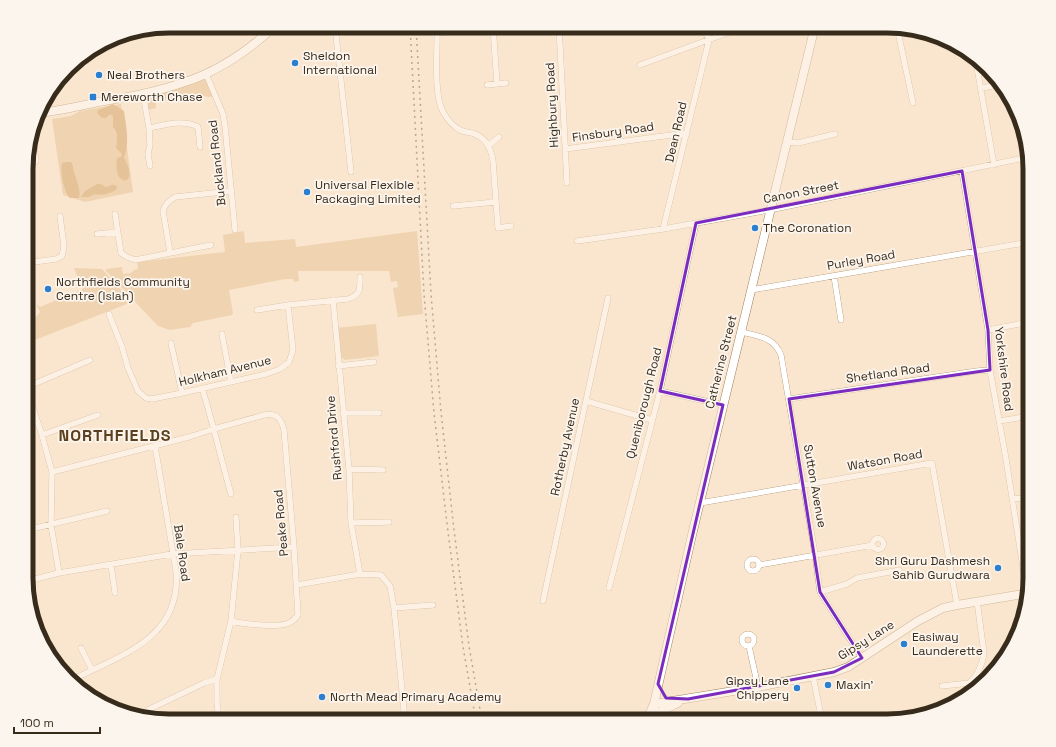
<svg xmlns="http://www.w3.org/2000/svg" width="1056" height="747" font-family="'Space Grotesk',sans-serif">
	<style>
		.green { fill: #e5bd8e }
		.forest { fill: #cc9858 }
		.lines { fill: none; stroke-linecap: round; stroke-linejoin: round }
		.street-casing { stroke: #9e805c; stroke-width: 6 }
		.secondary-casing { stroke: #9e805c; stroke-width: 9 }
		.street { stroke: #fff; stroke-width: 5.5 }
		.secondary { stroke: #fff; stroke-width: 8 }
		.rail { stroke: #695b49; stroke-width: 1.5; stroke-dasharray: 2 4; stroke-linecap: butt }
		.marked { fill: none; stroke: #7b2cbf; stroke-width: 3; stroke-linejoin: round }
		.poi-dot { fill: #2c7fce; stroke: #fcf5ed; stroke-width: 1.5 }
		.labels { text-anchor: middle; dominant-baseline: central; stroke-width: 3.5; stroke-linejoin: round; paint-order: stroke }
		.poi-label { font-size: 12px; fill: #372b1b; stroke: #fcf5ed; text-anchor: start }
		.street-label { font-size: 12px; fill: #372b1b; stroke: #fcf5ed }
		.district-label { font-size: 16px; font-weight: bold; letter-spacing: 1px; fill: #5c401d; stroke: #fcf5ed }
		.rim { fill: none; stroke: #372b1b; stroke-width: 5 }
	</style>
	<rect width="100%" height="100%" fill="#fae6ce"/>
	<path class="green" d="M206 74 215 96 210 97 190 94 156 102V108L148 110 143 93Z
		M121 104 133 192 85 202 63 195 52 119 71 116 80 111Z
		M244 231 245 243 295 239 296 247 417 231 423 314 398 317 393 288 398 287 397 281 391 282 389 271H298L299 281 294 282 293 279H285L229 290 233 313 232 315 193 323 190 327 170 330 158 326 106 271V269L122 267 123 274 131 273 134 270 138 269 137 262 225 252 223 235Z
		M74 268 102 269 132 302 27 343V329L40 312 36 304 40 307 83 289Z
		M376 324 379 356 345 360 339 355 336 328Z"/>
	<path class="forest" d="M113 104 124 111C126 126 130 143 124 158 128 165 130 169 129 178L125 181C124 180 121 179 120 178 116 174 116 163 117 158L121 157 122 154 116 148C117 141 119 132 113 127V116L110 114 106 118H102L97 113 98 110Z
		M67 162H71C74 166 73 171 75 175 77 182 81 191 79 198H70C64 193 60 171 62 163Z
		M97 184H101L106 187C111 186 111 183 117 186V188C115 193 101 196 95 194L89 197H81L85 191Z"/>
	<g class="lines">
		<g class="street-casing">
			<path id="street" d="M335 26 351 172
				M437 26C438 49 433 93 443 112 447 119 453 126 460 130 464 132 468 132 472 133 486 137 491 148 493 161L498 228 511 226
				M493 26 497 84
				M559 26 567 183
				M703 26 709 40
				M897 27 913 103
				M437 33 494 29
				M975 56 994 165
				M640 65 746 26
				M206 74 223 114 225 126 235 230
				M487 85 506 83
				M981 88 998 85
				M143 93 149 128 150 145 148 154 150 166
				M149 128C165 125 183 119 198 127L200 147
				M787 142 798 143 835 134
				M489 145 499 137
				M565 149 687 133
				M27 163 36 161 34 146
				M962 171 988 330 990 370 1006 459 1027 593
				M453 206 496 202
				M115 214 121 253 127 257 135 260 211 245
				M663 229 709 40
				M97 234 118 232
				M577 241 663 229 769 210 1029 157
				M170 252 163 211C165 204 169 201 175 197L232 191
				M27 263 56 259 62 256 64 246 60 216
				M834 276 841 320
				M751 290 1030 242
				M333 300 349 469 351 523 360 574
				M288 305 348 299C361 294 360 290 360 277
				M109 314 122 347 128 368 138 391 146 398 152 399 182 393 266 374 280 369 289 362 293 350 288 305 257 310
				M988 330 1030 322
				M741 332C758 336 774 337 781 355L815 554 820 592 862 658
				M222 334 231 382
				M171 343 182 393
				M338 366 374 362
				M27 387 90 360
				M202 388C213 423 221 459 231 494
				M27 391 42 435 52 472 51 525 59 573
				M660 391 723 405
				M789 399 977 371 990 370
				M586 401 652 420
				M343 413H379
				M999 421 1030 416
				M42 435 98 415
				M349 469 383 470
				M52 472 189 437 214 429 264 415C277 413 281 418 284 430L294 547 298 615C296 618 293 621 289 623 277 628 244 624 231 621
				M1013 499 1030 497
				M700 503 932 463 957 605
				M351 523 389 522
				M27 530 107 511
				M872.5 544a5.5 5.5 0 1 1 11 0a5.5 5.5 0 1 1-11 0Z
				M747 565a6 6 0 1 1 12 0a6 6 0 1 1-12 0Z
				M111 565 115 593
				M759 565 873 545
				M27 581 59 573 172 554 294 547
				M297 585 360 574 381 575 390 586 394 608 405 721
				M609 588 660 391 696 223
				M820 592 847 584 857 578 895 571 899 570
				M543 601 608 298
				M394 608 433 605
				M742 640a6 6 0 1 1 12 0a6 6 0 1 1-12 0Z
				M749 646 758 687
				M81 648 92 670
				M813 676 822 721
				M72 680C121 655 182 638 176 571L155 446
				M942 686 969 683C977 677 983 663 984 653L977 601
				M135 716 204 683 217 679
				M219 721 217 702V679L231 621 238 550 236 517"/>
		</g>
		<g class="secondary-casing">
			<path id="secondary" d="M39 113C59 111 79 106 99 102 128 97 157 92 185 82 219 71 249 50 275 26
				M655 718 654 704 692 535 815 26
				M654 720C658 710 668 708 678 703
				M646 721 654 704 758 687 834 672 848 667 918 621 943 608 957 605 1029 593"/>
		</g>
		<use href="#street" class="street"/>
		<use href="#secondary" class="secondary"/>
		<path class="rail" d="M410 26 424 294 434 413 448 532 463 647 476 721
			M416 26 431 294 441 412 454 530 469 646 482 721"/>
	</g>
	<path d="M0 0H1056V747H0ZM962 171 988 330 990 370 789 399 820 592 862 658 834 672 688 699 666 698 658 684 723 405 660 391 696 223Z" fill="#fae6ce" fill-opacity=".55" fill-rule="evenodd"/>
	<path class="marked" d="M962 171 988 330 990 370 789 399 820 592 862 658 834 672 688 699 666 698 658 684 723 405 660 391 696 223Z"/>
	<g class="poi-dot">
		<circle cx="295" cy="63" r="4"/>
		<circle cx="99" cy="75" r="4"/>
		<rect x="89" y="93" width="8" height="8" rx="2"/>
		<circle cx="307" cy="192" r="4"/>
		<circle cx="755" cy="228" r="4"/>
		<circle cx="48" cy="289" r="4"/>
		<circle cx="998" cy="568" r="4"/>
		<circle cx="904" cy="644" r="4"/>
		<circle cx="828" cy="685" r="4"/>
		<circle cx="797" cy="688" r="4"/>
		<circle cx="322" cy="697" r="4"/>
	</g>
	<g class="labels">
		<g class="poi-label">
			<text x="303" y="56">Sheldon<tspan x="303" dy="14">International</tspan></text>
			<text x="107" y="75">Neal Brothers</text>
			<text x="101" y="97">Mereworth Chase</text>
			<text x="315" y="185">Universal Flexible<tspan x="315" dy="14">Packaging Limited</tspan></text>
			<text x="763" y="228">The Coronation</text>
			<text x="56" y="282">Northfields Community<tspan x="56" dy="14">Centre (Islah)</tspan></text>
			<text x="990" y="561" text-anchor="end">Shri Guru Dashmesh<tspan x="990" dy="14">Sahib Gurudwara</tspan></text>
			<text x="912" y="637">Easiway<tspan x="912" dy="14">Launderette</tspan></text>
			<text x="789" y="681" text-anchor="end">Gipsy Lane<tspan x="789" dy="14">Chippery</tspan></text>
			<text x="836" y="685">Maxin'</text>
			<text x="330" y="697">North Mead Primary Academy</text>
		</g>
		<g class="street-label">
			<text transform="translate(552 105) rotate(-93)">Highbury Road</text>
			<text transform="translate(613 132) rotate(-8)">Finsbury Road</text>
			<text transform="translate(676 132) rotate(-77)">Dean Road</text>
			<text transform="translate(217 163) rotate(-96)">Buckland Road</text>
			<text transform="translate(801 192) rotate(-11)">Canon Street</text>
			<text transform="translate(861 260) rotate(-10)">Purley Road</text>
			<text transform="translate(721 362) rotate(-76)">Catherine Street</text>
			<text transform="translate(1004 369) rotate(83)">Yorkshire Road</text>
			<text transform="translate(225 371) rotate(-14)">Holkham Avenue</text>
			<text transform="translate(888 373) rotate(-8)">Shetland Road</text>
			<text transform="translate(644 403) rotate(-76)">Queniborough Road</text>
			<text transform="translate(334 438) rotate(-95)">Rushford Drive</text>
			<text transform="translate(565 447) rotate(-78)">Rotherby Avenue</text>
			<text transform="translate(885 460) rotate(-10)">Watson Road</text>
			<text transform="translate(815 486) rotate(80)">Sutton Avenue</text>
			<text transform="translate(281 523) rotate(-95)">Peake Road</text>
			<text transform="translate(182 553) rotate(82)">Bale Road</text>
			<text transform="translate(866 640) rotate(-32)">Gipsy Lane</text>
		</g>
		<g class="district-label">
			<text x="115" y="435">NORTHFIELDS</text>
		</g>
	</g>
	<path d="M0 0H1056V747H0ZM169 33H887A136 136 0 0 1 1023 169V578A136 136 0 0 1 887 714H169A136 136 0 0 1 33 578V169A136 136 0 0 1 169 33Z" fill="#fcf5ed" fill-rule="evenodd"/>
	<path class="rim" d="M169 33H887A136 136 0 0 1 1023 169V578A136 136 0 0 1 887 714H169A136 136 0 0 1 33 578V169A136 136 0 0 1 169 33Z"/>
	<path d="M14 727v6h86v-6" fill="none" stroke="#372b1b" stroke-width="2"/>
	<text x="20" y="727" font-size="12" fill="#372b1b" stroke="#fcf5ed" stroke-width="3" paint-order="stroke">100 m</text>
</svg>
